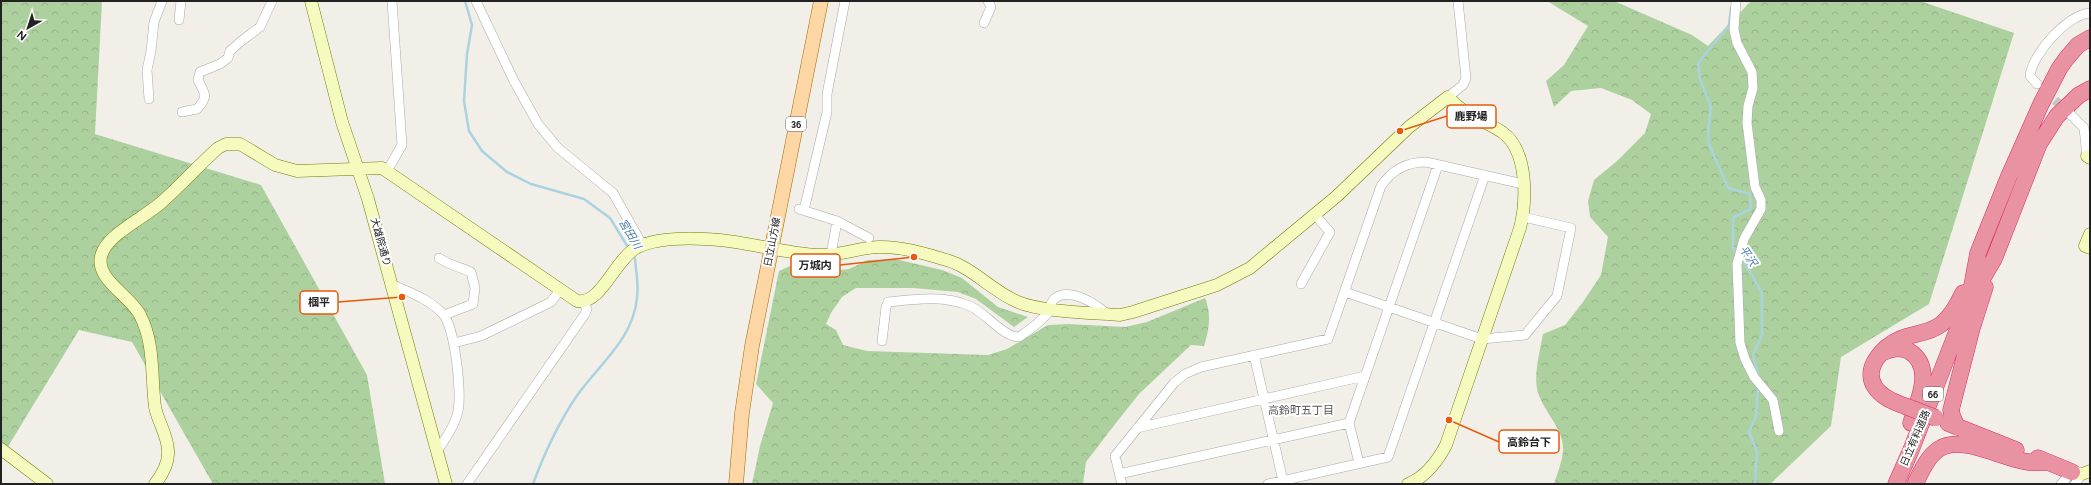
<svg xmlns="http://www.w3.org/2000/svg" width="2091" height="485" font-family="Figtree,'Noto Sans JP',sans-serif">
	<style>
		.forest { fill: url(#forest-crowns) }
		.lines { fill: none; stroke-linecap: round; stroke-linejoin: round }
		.stream { stroke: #aad3df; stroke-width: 2.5 }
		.street-tunnel { stroke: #c8c6c1; stroke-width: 9; stroke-dasharray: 9 4.5; stroke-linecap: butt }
		.street-casing { stroke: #a9a9a9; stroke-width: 10 }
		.secondary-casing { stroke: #707d05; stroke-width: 13 }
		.primary-casing { stroke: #a06b00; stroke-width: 15 }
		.highway-casing { stroke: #dc2a67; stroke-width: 17 }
		.street { stroke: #fff; stroke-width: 9 }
		.secondary { stroke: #f7fabf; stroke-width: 12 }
		.primary { stroke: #fcd6a4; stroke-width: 14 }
		.highway { stroke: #e892a2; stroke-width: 16 }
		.highway-bridge-casing { stroke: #dc2a67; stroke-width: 17; stroke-linecap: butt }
		.highway-bridge { stroke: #e892a2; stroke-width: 16 }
		.labels { text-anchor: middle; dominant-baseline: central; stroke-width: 4; stroke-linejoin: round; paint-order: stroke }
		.shield { fill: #fff; stroke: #646464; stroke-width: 1 }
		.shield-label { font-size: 9px; font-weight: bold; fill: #222 }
		.street-label { font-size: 10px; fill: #222; stroke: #fff }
		.water-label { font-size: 11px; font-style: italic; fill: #4a7aab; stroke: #fff }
		.neighbourhood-label { font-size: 11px; fill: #555; stroke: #fff }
		.leader { fill: none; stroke: #e8590c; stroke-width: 1.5 }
		.callout-dot { fill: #e8590c; stroke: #fff; stroke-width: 1.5 }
		.callout { fill: #fff; stroke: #e8590c; stroke-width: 1.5 }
		.callout-label { font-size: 11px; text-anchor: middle; font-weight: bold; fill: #222 }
	</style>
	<defs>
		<pattern id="forest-crowns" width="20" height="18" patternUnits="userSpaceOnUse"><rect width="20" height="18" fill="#add19e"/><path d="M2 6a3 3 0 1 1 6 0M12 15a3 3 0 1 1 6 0" fill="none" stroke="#95b388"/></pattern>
	</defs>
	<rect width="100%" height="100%" fill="#f2efe9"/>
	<path class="forest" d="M1 1H102L95 134 261 185 367 375 385 484H213L132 342 79 330 1 458Z
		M1547 1H1614L1692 35 1708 46 1751 1H1920L2014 33 1929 304 1841 357 1831 426 1770 484H1554C1557 474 1562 462 1563 451 1565 429 1542 411 1537 389 1534 372 1540 351 1543 334L1565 325 1583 302 1601 275 1608 237 1590 217 1588 201 1594 180 1617 161 1645 133 1651 114 1632 100 1601 88 1571 91 1554 107 1546 81 1564 65 1588 26Z
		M895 259 942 270 962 278 998 307 1028 317 1014 327 976 299 958 292 913 288H856L842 297 831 313 826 324 836 330 843 345 867 351 988 355 1007 349 1048 325 1069 324 1125 327 1147 322 1205 298C1212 315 1209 330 1204 346L1191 345 1139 394 1112 428 1086 462 1083 484H752L760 446 773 403 756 384 779 271 790 266 818 272 831 271 849 269 868 260Z"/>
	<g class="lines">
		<path class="stream" d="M465 1 472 25 467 54 464 101 469 131 482 151 507 172 531 184 584 199 610 218 629 249
			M1731 8 1729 25 1698 63 1700 79 1711 107 1708 131 1709 144 1728 188 1750 194 1751 209 1734 217 1733 221V249L1738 255
			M1742 258 1762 293V335L1753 355 1759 379
			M533 484C544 454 558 424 576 397 598 365 633 340 637 298 639 286 636 271 635 259L633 255
			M1755 484 1757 452 1749 432 1756 416 1758 386"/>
		<path class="street-tunnel" d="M2045 91 2068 112"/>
		<g class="street-casing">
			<path id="street" d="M476 1 514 81 538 124 558 148 613 193 643 246
				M1736 1 1734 30 1737 43 1752 72 1753 88 1748 106 1747 123 1755 187 1761 200V209L1744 239 1737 264 1740 343 1745 359 1754 377 1773 400 1779 431
				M179 20 181 1
				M984 23 991 7 988 1
				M2037 84 2030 76C2032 54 2068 14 2090 13
				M1448 97 1463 85 1466 78 1458 1
				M149 99 147 70 151 51 154 22 162 1
				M182 112 197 109C209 96 205 94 198 80L200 72 220 64 228 58 230 51 240 42 260 27 272 1
				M2069 113 2084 128 2087 156
				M387 171 402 145 392 1
				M799 209 837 221 869 238
				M804 210 827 112V94L845 1
				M831 255 837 221
				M439 258C449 265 460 267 471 272L475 288 473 304 444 315
				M1301 284 1330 232 1315 215
				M393 285C411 293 429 299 443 314 455 327 463 398 457 415 454 428 443 441 437 452
				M1345 292 1482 339 1525 335 1557 296 1571 228 1523 217
				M882 341 886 307 888 302C916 299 944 295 970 306 986 313 1003 337 1019 337 1028 331 1039 323 1046 315 1050 311 1050 303 1054 299 1069 286 1096 304 1107 314
				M454 343 481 336 551 302 560 290
				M1254 355 1283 481
				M1137 428 1365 376
				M1359 463 1349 423 1438 165
				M1119 474 1349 423
				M467 484 585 314 587 309 584 303
				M1122 484 1115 456 1174 383 1185 374 1201 367 1328 339 1381 186C1392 170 1407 162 1426 162L1523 184
				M1268 484 1388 457 1485 175
				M2061 484 2072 472
				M2075 484 2082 474"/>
		</g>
		<g class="secondary-casing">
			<path id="secondary" d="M311 1 342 122 368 199 446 484
				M2087 156 2090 158
				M2090 234 2085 246 2090 248
				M1 449 47 484
				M2072 472 2082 474 2090 471
				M155 484C162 475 169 463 168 451 168 436 158 422 155 407 151 376 155 344 140 315 130 295 90 277 103 251 112 232 147 216 163 201 182 184 199 165 218 148L226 144H240L275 165 297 171 382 168 577 301C601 305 614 261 636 248 655 238 684 238 705 239 743 240 780 253 818 255 839 256 857 248 878 247 899 246 923 253 943 259 972 266 991 291 1018 302 1041 312 1094 313 1120 315L1133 312 1217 285 1250 268 1337 196 1409 127 1448 97C1466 117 1482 119 1502 132 1528 150 1527 200 1520 228L1446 445C1437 462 1426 477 1408 484"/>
		</g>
		<g class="primary-casing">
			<path id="primary" d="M736 484 742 413 752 346 821 1"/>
		</g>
		<g class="highway-casing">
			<path id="highway" d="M1971 291 1978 253 2009 176 2041 104 2059 69 2066 59 2078 45 2090 38
				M1884 352C1892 348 1901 347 1909 351 1935 367 1918 401 1911 423
				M1905 406C1894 402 1881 397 1875 387 1862 368 1884 346 1900 339 1913 333 1928 334 1940 325 1951 317 1957 305 1963 293
				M1948 423 2016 450
				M1957 427 1952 415 1951 410 1972 328 1985 287
				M2038 458 2072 472
				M1896 484 1911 450 1968 303 1994 259 2039 144 2057 116 2079 95 2090 89
				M1915 484C1921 472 1927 457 1939 449 1962 434 2003 459 2028 462 2034 463 2041 462 2047 462"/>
		</g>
		<use href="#street" class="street"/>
		<use href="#secondary" class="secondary"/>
		<use href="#primary" class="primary"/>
		<use href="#highway" class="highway"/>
		<g class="highway-bridge-casing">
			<path id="highway-bridge" d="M1905 406 1936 418"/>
		</g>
		<use href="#highway-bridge" class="highway-bridge"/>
	</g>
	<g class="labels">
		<g class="shield">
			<rect x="786" y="117" width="20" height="14" rx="3"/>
			<rect x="1923" y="387" width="20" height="14" rx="3"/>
		</g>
		<g class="shield-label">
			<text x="796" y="124">36</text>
			<text x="1933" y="394">66</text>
		</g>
		<g class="street-label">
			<text transform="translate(381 242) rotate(74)">大雄院通り</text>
			<text transform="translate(772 242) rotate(-79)">日立山方線</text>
			<text transform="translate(1915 438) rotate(-67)">日立有料道路</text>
		</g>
		<g class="water-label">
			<text transform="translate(630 234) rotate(59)">宮田川</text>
			<text transform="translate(1748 256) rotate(56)">平沢</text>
		</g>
		<g class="neighbourhood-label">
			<text x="1301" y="410">高鈴町五丁目</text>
		</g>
	</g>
	<path class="leader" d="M1400 131L1447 116M914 257L840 265M402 297L338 302M1449 420L1499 442"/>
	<g class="callout-dot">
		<circle cx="1400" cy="131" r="4"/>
		<circle cx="914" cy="257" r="4"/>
		<circle cx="402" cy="297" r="4"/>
		<circle cx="1449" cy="420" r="4"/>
	</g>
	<g class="callout">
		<rect x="1447" y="105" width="49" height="23" rx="4"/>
		<rect x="791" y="254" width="49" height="23" rx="4"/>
		<rect x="300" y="291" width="38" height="23" rx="4"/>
		<rect x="1499" y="430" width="60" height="23" rx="4"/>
	</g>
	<g class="callout-label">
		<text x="1471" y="120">鹿野場</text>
		<text x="815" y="269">万城内</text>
		<text x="319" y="306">椢平</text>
		<text x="1529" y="446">高鈴台下</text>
	</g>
	<rect width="2091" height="485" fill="none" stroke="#222222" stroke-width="4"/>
	<g transform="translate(28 28) rotate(219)" stroke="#ffffff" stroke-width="3" paint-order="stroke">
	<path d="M0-3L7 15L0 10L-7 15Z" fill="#222222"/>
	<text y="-6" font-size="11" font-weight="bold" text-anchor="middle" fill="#222222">N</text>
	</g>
</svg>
